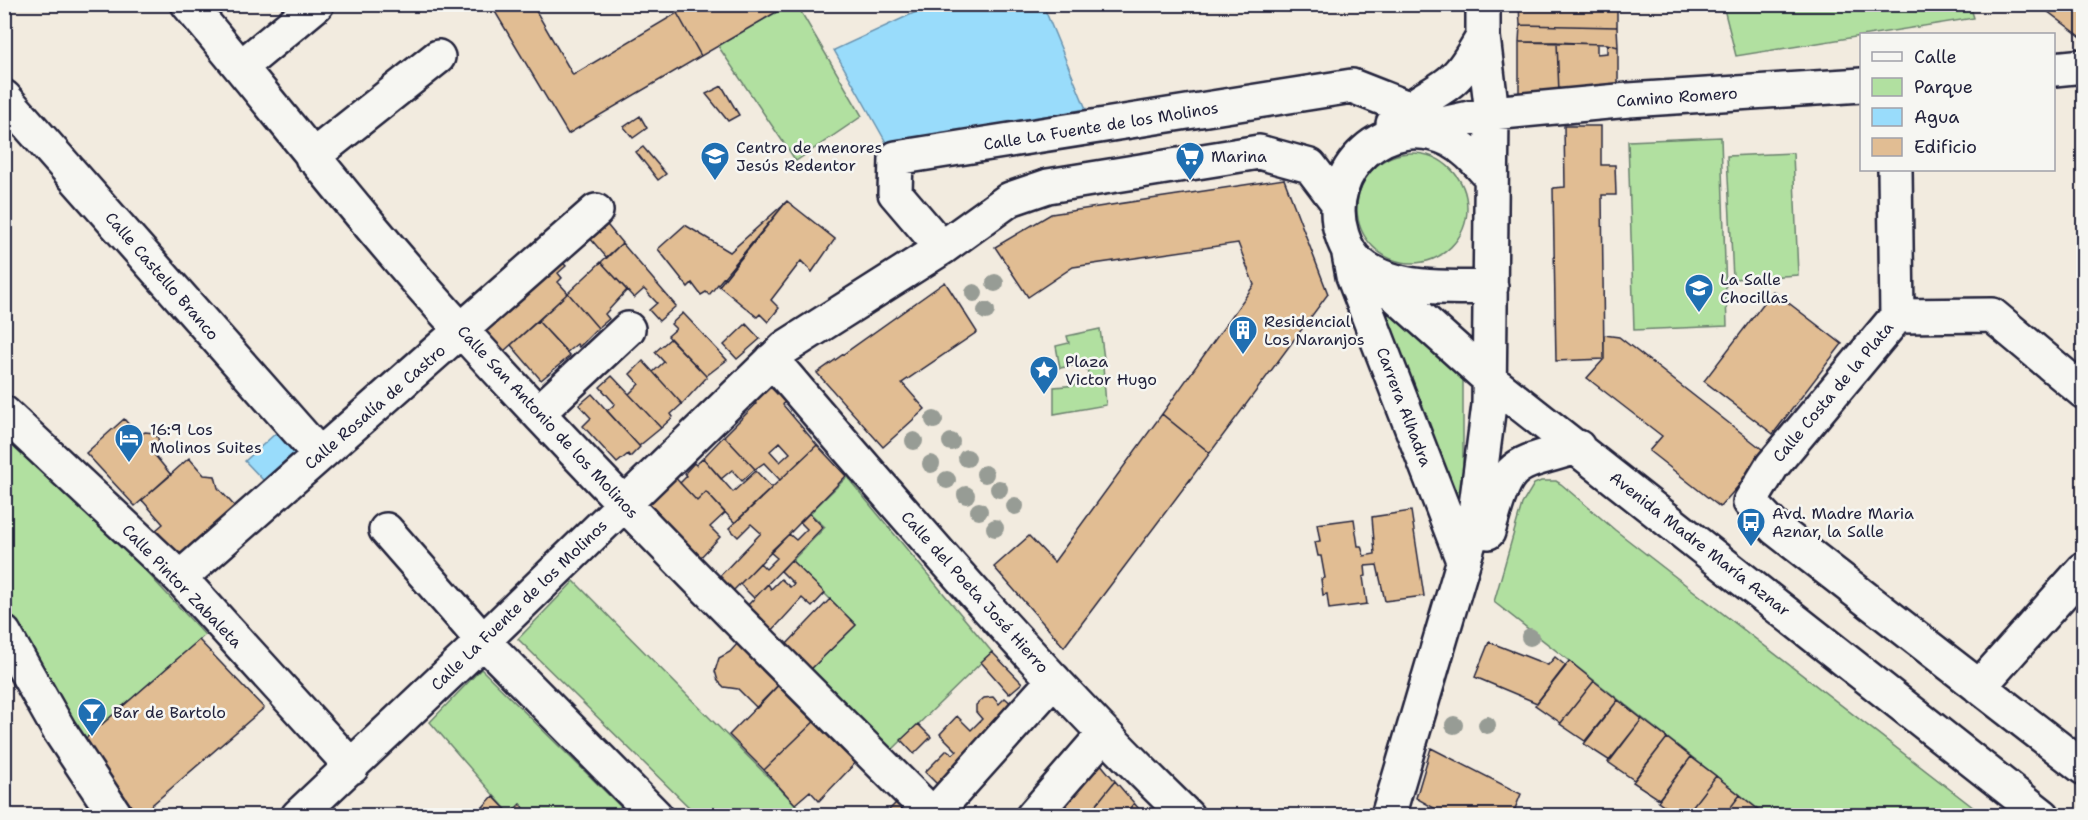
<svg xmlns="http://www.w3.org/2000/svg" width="2088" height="820" font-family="'Shantell Sans',sans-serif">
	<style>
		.green { fill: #b1e0a0; stroke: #6a816e; stroke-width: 1.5 }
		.water { fill: #99dcfb; stroke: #6992ae; stroke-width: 1.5 }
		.building { fill: #e1bd93; stroke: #22223b; stroke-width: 1.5; fill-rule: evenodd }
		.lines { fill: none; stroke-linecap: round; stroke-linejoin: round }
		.minor-casing { stroke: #22223b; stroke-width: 38 }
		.minor { stroke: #f6f6f2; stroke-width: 33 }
		.tree { fill: #979c95 }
		.labels { text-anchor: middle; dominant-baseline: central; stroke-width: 5; stroke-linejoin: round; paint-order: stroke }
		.street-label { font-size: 16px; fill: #22223b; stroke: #f6f6f2 }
		.poi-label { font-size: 16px; fill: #22223b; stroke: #f6f6f2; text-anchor: start }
	</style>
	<rect width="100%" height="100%" fill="#f2ebdf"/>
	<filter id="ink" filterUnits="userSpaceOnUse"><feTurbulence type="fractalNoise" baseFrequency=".0167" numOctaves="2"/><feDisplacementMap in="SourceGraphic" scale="12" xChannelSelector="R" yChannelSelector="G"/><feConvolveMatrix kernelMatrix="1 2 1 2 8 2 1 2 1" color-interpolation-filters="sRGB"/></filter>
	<g filter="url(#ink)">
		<path class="green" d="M789 5H797L862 116 796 161 718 46Z
			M1723 5H1970L1974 18 1736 56Z
			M1721 137 1727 326 1634 330 1628 141Z
			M1793 153 1798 275 1733 279 1727 156Z
			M1357 208a55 55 0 1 1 110 0a55 55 0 1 1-110 0Z
			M1378 303 1463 370V510Z
			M1100 329 1104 359 1060 368 1056 346 1069 343 1067 336Z
			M1103 366 1106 405 1054 414V387L1090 384 1087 368Z
			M5 430 91 512 205 635 80 744 5 618Z
			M847 477 992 652 891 751 809 671 856 625 792 561 825 527 810 513Z
			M1541 481H1556L1561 484 1615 530 1983 815H1766L1494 602 1522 504 1534 484Z
			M574 581 806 815H697L518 639Z
			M481 669 629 815H531L520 804 510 814 430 722Z"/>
		<path class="water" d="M931 5H1043L1086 109 887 144 834 50Z
			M276 433 295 454 264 481 245 461Z"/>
		<path class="building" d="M481 4H502L494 10H482Z
			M502 4H532L573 75 677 13 701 56 568 134 494 10Z
			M692 4H790L701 56 677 13Z
			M1617 4V9L1519 5V4Z
			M2051 4H2084V39L2047 11Z
			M1519 5 1617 9V27L1520 25Z
			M1520 25 1617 27 1618 47 1607 44 1519 42Z
			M1519 42H1557L1559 93 1519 97Z
			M1557 42 1597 44V54L1607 53V44L1618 47V91L1559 93Z
			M722 86 739 115 728 121 706 94Z
			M640 116 647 128 633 138 624 127Z
			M1564 126H1601V165H1615L1616 195H1602L1604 359 1556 361 1553 188 1565 187Z
			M643 147 666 174 658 180 636 152Z
			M1284 179 1328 294 1210 453 1162 414 1254 285 1238 243 1073 267 1028 297 995 247 1051 214Z
			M787 201 709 295 706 292 701 295 692 283 688 287 658 249 685 225 730 252Z
			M787 201 835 239 812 272 801 261 771 300 779 308 768 322 760 314 757 317 719 286Z
			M599 215 622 243 607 258 583 230Z
			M622 243 676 306 659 321 649 310 657 303 644 289 634 298 601 262Z
			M555 254 566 266 558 273 562 278 558 282 568 293 503 352 477 325Z
			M601 262 627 290 605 314 609 319 598 328 568 293Z
			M945 282 977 332 902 383 925 409 883 447 817 373Z
			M1773 291 1842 344 1773 434 1704 381Z
			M568 293 598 328 579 347 577 344 567 352 538 321Z
			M683 313 727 360 706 376 668 336 676 329 671 324Z
			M538 321 570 356 541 380 511 345Z
			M746 324 760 339 737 359 724 345Z
			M1604 335 1619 337 1767 453 1720 507 1649 451 1662 436 1587 378 1604 359Z
			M670 339 707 377 682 404 653 372 664 362 655 352Z
			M643 361 682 404 671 414 673 417 661 428 629 394 639 384 630 374Z
			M612 376 661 428 639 446 607 411 615 404 600 387Z
			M769 386 785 401 783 405 817 445 780 480 764 463 755 469 724 436 756 404 755 400ZM780 442 790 453 780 462 770 451Z
			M592 394 640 447 630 457 628 454 617 463 583 426 591 418 579 405Z
			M1162 414 1210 453 1064 647 994 567 1029 536 1054 562Z
			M124 419 139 436 145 432 154 433 158 438 159 445 153 453 171 475 135 506 86 453Z
			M724 436 755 469 742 481 732 470 721 479 703 458Z
			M817 445 846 476 731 593 717 579 761 533 751 524 738 537 729 528Z
			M189 458 204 475 215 476 218 488 239 511 183 560 156 530 163 524 142 500Z
			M703 458 733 492 756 471 772 488 735 523 706 492 697 501 680 483 687 476 685 473 694 463 696 465Z
			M669 471 697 501 706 492 725 513 710 527 720 537 698 560 641 500Z
			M1411 511 1424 596 1385 601 1377 565 1365 566 1366 576 1363 577 1367 604 1329 609 1327 594 1323 595 1321 579 1325 578 1321 556H1318L1315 542 1320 541 1317 524 1354 519 1358 546H1361L1364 556 1375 554 1372 517Z
			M809 513 823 527 754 598 740 584 760 563 766 569 777 558 770 552 789 534 796 540 807 529 800 522Z
			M791 560 825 593 812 607 802 598 771 632 746 607 768 584 771 589 781 579 790 587 794 584 781 571Z
			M830 599 856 625 809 671 784 647Z
			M745 635 786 677 757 708 738 689 724 687 718 681 715 671 719 658 730 652Z
			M199 640 264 708 139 816H133L84 740Z
			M1489 642 1548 665 1555 657 1566 666 1537 703 1475 677Z
			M992 652 1022 683 1009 694 981 662Z
			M1569 661 1594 681 1561 723 1535 705Z
			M786 677 823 713 764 770 729 735Z
			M1594 681 1618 700 1585 741 1560 724Z
			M993 697 999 704 1005 698 1014 706 942 789 925 772 947 750 953 754 957 751 940 734 957 716 971 730 982 719 976 712V705L984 698Z
			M1618 700 1642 719 1610 761 1584 744Z
			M823 713 864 754 819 801 810 791 795 804 764 770Z
			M1642 719 1667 738 1634 780 1608 762Z
			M918 724 931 737 914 754 901 740Z
			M1667 738 1691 757 1659 799 1633 782Z
			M1431 748 1521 794 1512 816H1448L1416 798Z
			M1691 757 1716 776 1685 816H1679L1658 801Z
			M1099 762 1115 781 1087 816H1054Z
			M1716 776 1740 795 1724 816H1685Z
			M1115 781 1134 803 1124 816H1087Z
			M904 795 917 816H883Z
			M1740 795 1765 815 1764 816H1724Z
			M493 796 510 814 520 804 531 816H492L483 807Z
			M1134 803 1145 816H1125Z"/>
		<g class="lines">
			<g class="minor-casing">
				<path id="minor" d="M188 4C280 113 366 226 462 331 614 498 774 657 934 816
					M241 67 317 4
					M2054 69 2084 66
					M4 97 319 454
					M1393 124C1410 105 1426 99 1446 85 1463 73 1472 55 1483 37
					M1400 133 1492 113 1629 100 1862 85
					M312 157 438 57
					M1895 170 1897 316 1772 466 1750 502 1776 529 2084 768
					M942 248 895 193 896 158 1352 86 1408 108
					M1349 254 1353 276 1462 558
					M1363 266 1490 380 2043 816
					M1491 287C1450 288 1396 291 1361 265 1351 257 1346 248 1342 235 1321 170 1388 109 1450 140 1467 149 1479 164 1491 177
					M1897 316 1992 315 2084 392
					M772 360C906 516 1039 673 1187 816
					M539 412 628 329
					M4 413 180 578 352 767
					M386 530 483 641 656 816
					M1488 532C1509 459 1508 467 1578 447
					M180 578 596 211
					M4 633 59 730 116 816
					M1979 687 2084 569
					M298 816 483 641 786 347 942 248 1010 199 1048 186 1259 152 1310 166 1338 203
					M932 816 1054 680
					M1033 816 1104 734
					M1388 816 1473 529 1489 405 1492 113 1483 37V4"/>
			</g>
			<use href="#minor" class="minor"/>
		</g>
		<g class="tree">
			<circle cx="995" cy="283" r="9"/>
			<circle cx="974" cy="293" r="9"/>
			<circle cx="986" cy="311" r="9"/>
			<circle cx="934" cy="420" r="9"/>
			<circle cx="914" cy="441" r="9"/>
			<circle cx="951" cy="442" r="9"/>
			<circle cx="967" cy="458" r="9"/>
			<circle cx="931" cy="464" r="9"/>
			<circle cx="985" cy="474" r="9"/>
			<circle cx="947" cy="480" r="9"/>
			<circle cx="999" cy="489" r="9"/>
			<circle cx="966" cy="495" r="9"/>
			<circle cx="1015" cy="506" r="9"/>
			<circle cx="979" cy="511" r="9"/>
			<circle cx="995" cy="528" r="9"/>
			<circle cx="1530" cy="637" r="9"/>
			<circle cx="1454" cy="725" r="9"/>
			<circle cx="1487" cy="725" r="9"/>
		</g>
	</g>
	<defs>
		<g id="school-pin" transform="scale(1.5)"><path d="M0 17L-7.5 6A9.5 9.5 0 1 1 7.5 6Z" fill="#1f6fb2" stroke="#f6f6f2"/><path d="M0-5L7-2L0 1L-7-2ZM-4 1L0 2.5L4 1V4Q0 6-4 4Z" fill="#fff"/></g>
		<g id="supermarket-pin" transform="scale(1.5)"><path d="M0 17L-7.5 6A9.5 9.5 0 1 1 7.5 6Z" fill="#1f6fb2" stroke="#f6f6f2"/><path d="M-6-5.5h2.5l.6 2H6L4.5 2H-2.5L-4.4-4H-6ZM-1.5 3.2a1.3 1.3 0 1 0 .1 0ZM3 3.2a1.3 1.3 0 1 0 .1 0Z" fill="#fff"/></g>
		<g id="building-pin" transform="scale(1.5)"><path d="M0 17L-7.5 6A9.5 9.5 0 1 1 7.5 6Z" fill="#1f6fb2" stroke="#f6f6f2"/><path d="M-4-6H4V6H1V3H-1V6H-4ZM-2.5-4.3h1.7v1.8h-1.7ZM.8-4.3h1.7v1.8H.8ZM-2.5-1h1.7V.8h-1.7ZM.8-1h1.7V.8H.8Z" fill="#fff"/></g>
		<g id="sight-pin" transform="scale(1.5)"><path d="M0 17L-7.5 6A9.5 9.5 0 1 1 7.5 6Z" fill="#1f6fb2" stroke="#f6f6f2"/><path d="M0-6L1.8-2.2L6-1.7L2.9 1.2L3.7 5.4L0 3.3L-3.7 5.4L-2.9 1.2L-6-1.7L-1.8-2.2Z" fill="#fff"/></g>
		<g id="hotel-pin" transform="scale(1.5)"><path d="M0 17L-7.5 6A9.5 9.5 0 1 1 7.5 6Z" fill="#1f6fb2" stroke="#f6f6f2"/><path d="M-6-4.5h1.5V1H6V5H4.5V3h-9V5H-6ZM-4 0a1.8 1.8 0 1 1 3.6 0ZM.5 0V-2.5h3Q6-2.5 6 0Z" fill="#fff"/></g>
		<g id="bus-pin" transform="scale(1.5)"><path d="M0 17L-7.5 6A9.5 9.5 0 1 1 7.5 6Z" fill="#1f6fb2" stroke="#f6f6f2"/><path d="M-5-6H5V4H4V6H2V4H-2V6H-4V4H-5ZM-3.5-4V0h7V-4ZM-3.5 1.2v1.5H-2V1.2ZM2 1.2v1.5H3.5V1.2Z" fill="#fff"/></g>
		<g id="bar-pin" transform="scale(1.5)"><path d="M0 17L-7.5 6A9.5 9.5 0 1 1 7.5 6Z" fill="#1f6fb2" stroke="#f6f6f2"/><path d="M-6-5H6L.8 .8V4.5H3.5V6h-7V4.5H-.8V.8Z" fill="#fff"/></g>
	</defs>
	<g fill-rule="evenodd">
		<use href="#school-pin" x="715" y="156"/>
		<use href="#supermarket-pin" x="1190" y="156"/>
		<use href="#school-pin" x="1699" y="288"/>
		<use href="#building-pin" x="1243" y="330"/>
		<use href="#sight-pin" x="1044" y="370"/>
		<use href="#hotel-pin" x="129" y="438"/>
		<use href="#bus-pin" x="1751" y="522"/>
		<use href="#bar-pin" x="92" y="712"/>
	</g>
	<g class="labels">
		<g class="street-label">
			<text transform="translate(1677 97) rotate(-4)">Camino Romero</text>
			<text transform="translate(1101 126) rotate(-9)">Calle La Fuente de los Molinos</text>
			<text transform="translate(162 276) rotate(49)">Calle Castello Branco</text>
			<text transform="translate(1833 392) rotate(-50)">Calle Costa de la Plata</text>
			<text transform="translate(375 407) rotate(-41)">Calle Rosalía de Castro</text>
			<text transform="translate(1404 407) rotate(69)">Carrera Alhadra</text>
			<text transform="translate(548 422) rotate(47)">Calle San Antonio de los Molinos</text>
			<text transform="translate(1700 544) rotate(38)">Avenida Madre María Aznar</text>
			<text transform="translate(182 586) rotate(46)">Calle Pintor Zabaleta</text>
			<text transform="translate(975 592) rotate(48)">Calle del Poeta José Hierro</text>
			<text transform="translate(519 605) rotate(-44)">Calle La Fuente de los Molinos</text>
		</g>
		<g class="poi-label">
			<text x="736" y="147">Centro de menores<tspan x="736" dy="18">Jesús Redentor</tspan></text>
			<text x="1211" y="156">Marina</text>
			<text x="1720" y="279">La Salle<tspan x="1720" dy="18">Chocillas</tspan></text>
			<text x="1264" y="321">Residencial<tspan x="1264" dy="18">Los Naranjos</tspan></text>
			<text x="1065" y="361">Plaza<tspan x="1065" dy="18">Victor Hugo</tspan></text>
			<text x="150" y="429">16:9 Los<tspan x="150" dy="18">Molinos Suites</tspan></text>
			<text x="1772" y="513">Avd. Madre Maria<tspan x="1772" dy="18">Aznar, la Salle</tspan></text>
			<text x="113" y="712">Bar de Bartolo</text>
		</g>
	</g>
	<rect width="2088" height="820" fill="none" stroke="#f6f6f2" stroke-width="24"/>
	<rect x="12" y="12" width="2064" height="796" fill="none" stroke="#22223b" stroke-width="2" filter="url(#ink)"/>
	<rect x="1860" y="33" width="195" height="138" fill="#f6f6f2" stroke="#a1a1a9" stroke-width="1.5"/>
	<rect x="1872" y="52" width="30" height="9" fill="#f6f6f2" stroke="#a1a1a9" stroke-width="1.5"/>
	<text x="1914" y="63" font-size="18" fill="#22223b">Calle</text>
	<rect x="1872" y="78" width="30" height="18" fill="#b1e0a0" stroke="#a1a1a9" stroke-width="1.5"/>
	<text x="1914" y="93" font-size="18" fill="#22223b">Parque</text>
	<rect x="1872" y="108" width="30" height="18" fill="#99dcfb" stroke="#a1a1a9" stroke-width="1.5"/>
	<text x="1914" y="123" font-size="18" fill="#22223b">Agua</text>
	<rect x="1872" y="138" width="30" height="18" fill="#e1bd93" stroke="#a1a1a9" stroke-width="1.5"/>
	<text x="1914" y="153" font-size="18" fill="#22223b">Edificio</text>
</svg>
